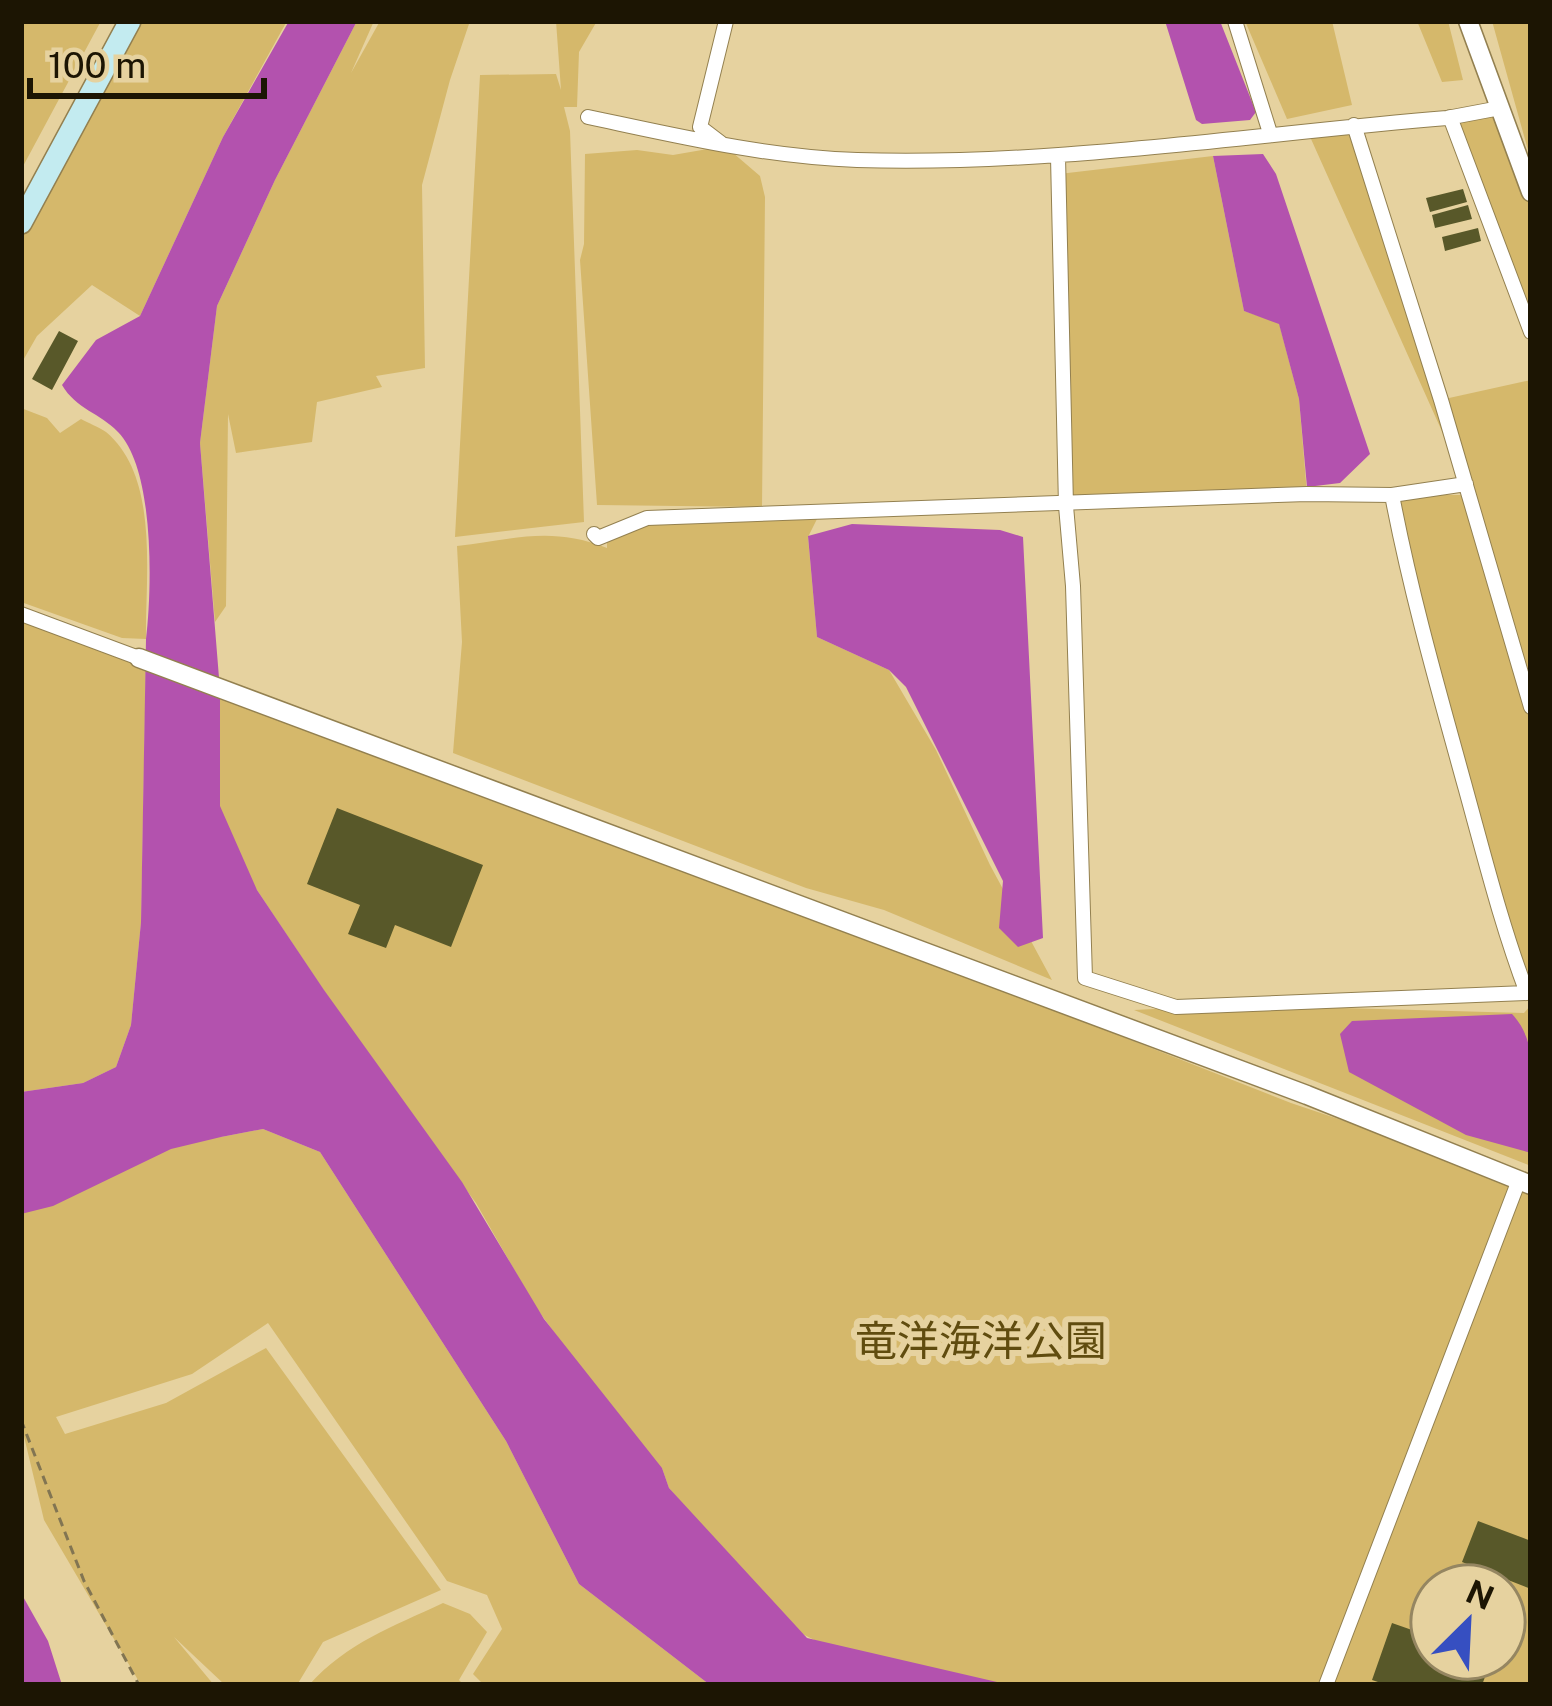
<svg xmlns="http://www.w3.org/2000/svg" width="1552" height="1706" font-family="'Public Sans','Noto Sans JP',sans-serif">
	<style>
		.green { fill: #d5b86b; fill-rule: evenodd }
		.water { fill: #b352ae }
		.building { fill: #585829 }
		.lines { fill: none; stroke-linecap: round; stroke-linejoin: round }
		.minor-casing { stroke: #938050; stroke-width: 16 }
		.tertiary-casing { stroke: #938050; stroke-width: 21 }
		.secondary-casing { stroke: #938050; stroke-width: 24 }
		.path { stroke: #827552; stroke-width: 3; stroke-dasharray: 9 6; stroke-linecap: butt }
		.minor { stroke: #fff; stroke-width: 14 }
		.tertiary { stroke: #fff; stroke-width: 18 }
		.secondary { stroke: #c3ebf0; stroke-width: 21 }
		.labels { text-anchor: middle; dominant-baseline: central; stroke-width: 12; stroke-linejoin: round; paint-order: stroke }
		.park-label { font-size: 42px; fill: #604c0f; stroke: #e6d29f }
	</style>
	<rect width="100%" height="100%" fill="#e6d29f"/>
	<path class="green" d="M21 21H101L21 170Z
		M130 21H287L223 137 140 316 92 285 37 336 21 364V221Z
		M357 21H374L351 73 380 21H470L450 80 422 185 425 368 376 376 382 387 317 402 312 442 236 453 228 414 226 606 215 622 200 443 217 306 275 180Z
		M556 21H597L579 52 577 107H564L570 131 584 522 455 537 480 75 556 74 561 90Z
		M1245 21H1332L1352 105 1287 119Z
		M1417 21H1448L1463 80 1442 82Z
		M1492 21H1531V161Z
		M1495 109 1531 183V333L1451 122Z
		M1354 125 1440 400 1531 380V991L1489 877 1392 495H1468L1466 485 1307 130Z
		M725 146 760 176 765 197 762 507 597 505 580 260 584 244 585 154 637 150 673 155Z
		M1213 156 1244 311 1279 323 1299 399 1307 494 1066 506 1059 174Z
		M21 408 47 418 60 433 81 419C88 423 99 427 106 432 160 477 145 577 146 639L122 638 21 602Z
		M820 513 808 537 817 637 889 670 936 750 990 865 1052 980 884 910 806 888 453 753 462 642 457 546C515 539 551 526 607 548V534L638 521Z
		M21 619 146 661 141 922 131 1025 116 1067 83 1083 21 1092Z
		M216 689 650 851 1291 1103 1531 1184V1685H986L824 1645 789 1627 669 1488 662 1468 649 1463 535 1306 476 1203 366 1054 247 875 219 806ZM1432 1586H1504V1658H1432Z
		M1229 1005 1524 1013 1531 1005V1166L1134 1010Z
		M263 1129 320 1152 506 1441 579 1584 710 1685H484L473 1674 502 1629 487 1595 447 1581 268 1323 192 1374 56 1417 65 1434 166 1403 266 1348 441 1590 323 1642 297 1685H225L174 1637 214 1685H141L44 1520 21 1424V1204L153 1140 221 1137Z
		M443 1603 470 1614 487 1632 459 1680 464 1685H309C348 1642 392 1627 443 1603Z"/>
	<path class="water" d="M289 21H357L275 180 217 306 200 443 220 690V806L257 890 324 990 462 1182 544 1319 662 1468 669 1488 807 1638 1010 1685H710L579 1584 506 1441 320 1152 263 1129 221 1137 171 1149 53 1206 21 1214V1092L83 1083 116 1067 131 1025 141 922 146 639C152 589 155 470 118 432 100 413 76 409 62 385L96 340 140 316 223 137Z
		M1165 21H1220L1256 112 1250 120 1202 124 1196 120Z
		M1263 154 1276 174 1370 454 1340 483 1307 487 1299 399 1279 324 1244 311 1213 156Z
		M852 524 1000 530 1023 537 1043 938 1018 947 999 928 1003 881 906 687 889 670 817 637 808 536Z
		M1512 1014C1544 1047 1531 1110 1531 1153L1466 1135 1349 1072 1340 1034 1352 1021Z
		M21 1593 48 1641 62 1685H21Z"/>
	<path class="building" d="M1463 189 1467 202 1430 212 1426 198Z
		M1468 205 1472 219 1435 228 1432 215Z
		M1478 228 1481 241 1445 251 1442 237Z
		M59 331 78 341 52 390 32 379Z
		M337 808 483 865 451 947 395 925 386 948 348 934 360 905 307 884Z
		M1478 1521 1531 1541V1589L1462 1562Z
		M1392 1623 1432 1637V1658H1492L1482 1685H1387L1372 1680Z"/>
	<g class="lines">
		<g class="minor-casing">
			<path id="minor" d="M1235 21 1270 133
				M588 117C678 136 766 157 857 160 1055 166 1251 134 1447 118L1500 108
				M1450 117 1531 332
				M1354 125 1441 400 1531 707
				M721 143 700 127 726 21
				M1058 157 1066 506 1073 586 1085 978 1176 1007 1527 993C1502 927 1485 859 1466 790 1439 692 1411 595 1392 495
				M594 534 598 538 647 518 1307 494 1392 495 1466 484
				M21 614 139 658
				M1326 1685 1519 1180"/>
		</g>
		<g class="tertiary-casing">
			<path id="tertiary" d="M1468 21 1531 192
				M139 658 1307 1095 1531 1185"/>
		</g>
		<g class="secondary-casing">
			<path id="secondary" d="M21 223 130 21"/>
		</g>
		<path class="path" d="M21 1420 84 1581 139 1685"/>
		<use href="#minor" class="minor"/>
		<use href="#tertiary" class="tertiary"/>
		<use href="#secondary" class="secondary"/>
	</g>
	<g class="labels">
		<g class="park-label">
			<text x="981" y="1340">竜洋海洋公園</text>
		</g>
	</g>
	<rect width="1552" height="1706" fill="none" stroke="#1c1503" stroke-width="48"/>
	<g transform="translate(1468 1622) rotate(24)"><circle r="57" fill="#e6d29f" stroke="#958661" stroke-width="3"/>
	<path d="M0-9L21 45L0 30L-21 45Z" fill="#364fc1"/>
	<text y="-18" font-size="33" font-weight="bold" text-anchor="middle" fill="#1c1503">N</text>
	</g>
	<path d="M30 78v18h234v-18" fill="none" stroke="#1c1503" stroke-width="6"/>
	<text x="48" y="78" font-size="36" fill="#1c1503" stroke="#e6d29f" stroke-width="9" paint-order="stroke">100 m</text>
</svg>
